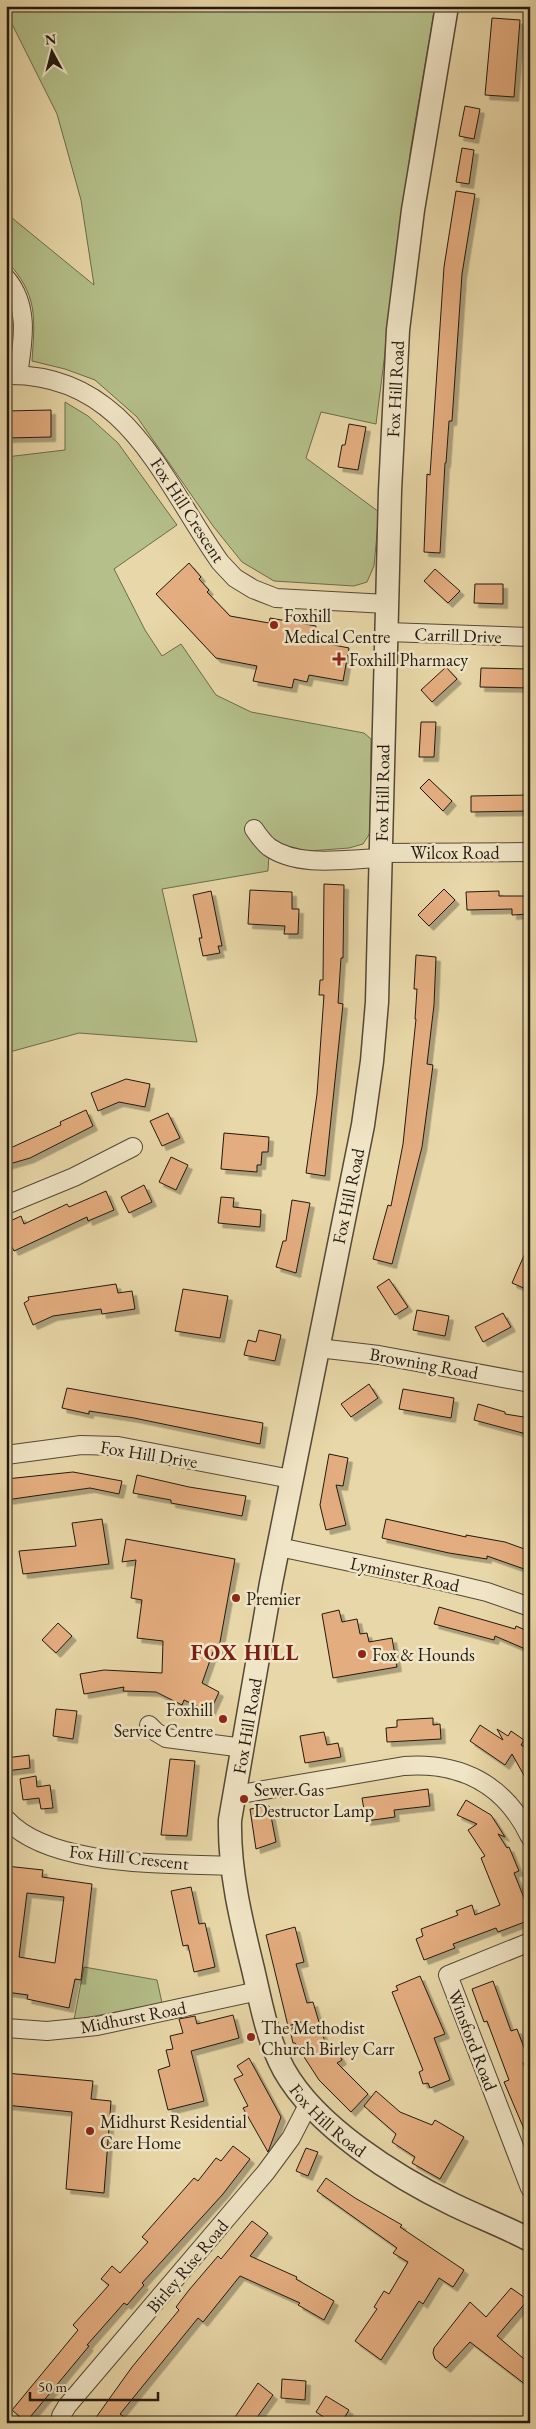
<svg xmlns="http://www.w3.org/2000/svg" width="536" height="2429" font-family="'EB Garamond',serif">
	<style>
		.green { fill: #b4bf89; stroke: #6b6c4c }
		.building { fill: #e4ad7f; stroke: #22190f; fill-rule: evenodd; filter: url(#shadow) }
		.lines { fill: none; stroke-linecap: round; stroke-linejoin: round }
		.minor-casing { stroke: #544835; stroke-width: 20 }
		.tertiary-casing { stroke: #544835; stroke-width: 25 }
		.minor { stroke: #f0e5c6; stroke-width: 18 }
		.tertiary { stroke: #f0e5c6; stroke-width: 22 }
		.poi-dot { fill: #8f2418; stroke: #f0e5c6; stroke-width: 2 }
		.labels { text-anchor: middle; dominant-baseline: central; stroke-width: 5; stroke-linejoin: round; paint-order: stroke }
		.street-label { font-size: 18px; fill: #22190f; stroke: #f0e5c6 }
		.poi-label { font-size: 18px; fill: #22190f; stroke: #f0e5c6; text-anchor: start }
		.district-label { font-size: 22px; font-weight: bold; letter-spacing: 1px; fill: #7a1f14; stroke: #f0e5c6 }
	</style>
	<defs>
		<filter id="shadow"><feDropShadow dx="4.5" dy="4.5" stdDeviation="0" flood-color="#0004"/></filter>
	</defs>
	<rect width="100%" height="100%" fill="#e8d7a8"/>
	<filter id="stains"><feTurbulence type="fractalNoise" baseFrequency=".004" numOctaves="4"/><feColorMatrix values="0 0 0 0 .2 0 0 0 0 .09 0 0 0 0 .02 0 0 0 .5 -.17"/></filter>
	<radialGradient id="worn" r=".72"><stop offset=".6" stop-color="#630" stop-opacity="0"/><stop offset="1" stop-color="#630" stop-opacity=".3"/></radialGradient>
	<path class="green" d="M6 6H435L411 147 376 424 321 412 306 458 379 512 374 566 367 582 354 586 274 581 242 562 213 526 137 417 95 380 65 369 32 361C35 316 38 295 6 260V213L94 285 81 200 57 114 6 12Z
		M65 402 88 416 118 443 177 525 114 569 145 630 162 656 181 644 216 695 251 712 364 733 371 739 370 833 363 844 349 848 269 854 268 871 162 889 197 1042 79 1033 6 1053V457L65 450Z
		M84 1967 157 1980 162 2003 74 2020Z"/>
	<path class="building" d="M492 18 520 20 514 97 485 95Z
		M465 106 480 109 474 139 459 136Z
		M462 148 474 150 469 184 456 182Z
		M456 191 475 194 462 274 452 421H449L446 463H445L440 553 424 552 427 474 430 475 444 267Z
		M51 410V437L6 438V411Z
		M349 424 366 427 358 470 338 467 342 445H345Z
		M189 563 201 577 199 579 209 590 207 592 230 616 269 623 270 618 316 626 313 641 349 648 343 681 309 675 307 682 294 679 292 688 253 681 257 666 216 658 156 594Z
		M435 569 460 591 448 603 424 581Z
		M475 584H503V604L474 603Z
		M446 667 457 679 432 702 421 690Z
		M481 668 530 669V688L480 687Z
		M421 722H436L434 757H419Z
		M429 779 452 801 443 811 420 788Z
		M530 795V811L471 812V796Z
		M324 884 344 885 343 958H341L338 1003 343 1004 325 1176 306 1173 317 1094 324 995H319L320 980H323Z
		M444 889 455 900 429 926 418 915Z
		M250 890 292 892V909H299L298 934H284L285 926 248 924Z
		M211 891 222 946H218L220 953 203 956 199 938H202L193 895Z
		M499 891V896H530V914L512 915V909L467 910 466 892Z
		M416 955 436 957 434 1005 427 1064 433 1065 422 1147 392 1264 373 1259 388 1205 391 1206 403 1144 416 1019H415L417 989H414Z
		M126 1079 150 1084 145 1107 119 1102 98 1111 91 1093Z
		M86 1110 93 1126 30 1158 6 1165V1150L61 1125 60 1122Z
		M168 1113 180 1138 162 1146 150 1121Z
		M224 1133 269 1137 268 1152H262L261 1165H257V1172L221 1169Z
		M171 1157 188 1165 176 1190 159 1182Z
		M144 1185 152 1202 129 1213 121 1197Z
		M106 1191 114 1210 88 1221 87 1217 14 1251 6 1235V1223L21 1216 24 1224 67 1204 69 1207Z
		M221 1197 234 1198 233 1207 261 1210 260 1227 218 1223Z
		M292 1200 310 1203 296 1273 276 1267 283 1241H286Z
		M530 1242V1279L526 1289 512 1283Z
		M389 1279 408 1307 395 1315 377 1287Z
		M116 1284 118 1293 132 1291 135 1309 102 1314 101 1309 53 1316 33 1325 24 1303 29 1300 28 1297Z
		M183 1289 228 1296 220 1338 175 1331Z
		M417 1310 449 1316 445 1336 413 1330Z
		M503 1313 511 1327 483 1342 475 1327Z
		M259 1330 281 1335 275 1361 244 1355 248 1340 256 1342Z
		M369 1384 378 1398 351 1417 341 1404Z
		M67 1388 263 1423 260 1444 134 1418 89 1411V1414L62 1408Z
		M403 1389 454 1398 451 1418 399 1409Z
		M478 1404 505 1412V1414L530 1418V1435L474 1420Z
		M329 1454 348 1458 343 1486 336 1485 346 1525 326 1530 320 1505Z
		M73 1472 122 1481 119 1494 90 1488 6 1500V1479Z
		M137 1475 189 1487 246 1496 242 1516 171 1503V1500L133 1493Z
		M102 1519 109 1564 23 1574 19 1551 76 1546 72 1523Z
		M386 1519 466 1537V1535L505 1542 530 1551V1561L527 1570 487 1556V1559L449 1553 382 1538Z
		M126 1539 235 1559 218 1653 213 1652 202 1683 219 1692 210 1712 184 1700 182 1705 156 1692 123 1691 124 1687 84 1694 80 1674 104 1670 162 1673 163 1641 137 1638 142 1600 131 1598 136 1560 122 1562Z
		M439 1607 515 1629 516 1626 530 1632V1651L495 1636 494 1640 434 1624Z
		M339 1610 342 1622 357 1619 360 1634 367 1633 369 1642 392 1638 397 1667 333 1678 322 1614Z
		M58 1623 72 1636 56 1653 42 1640Z
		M56 1709 77 1711 73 1739 53 1736Z
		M433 1718V1725L440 1724 441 1739 387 1742 386 1728 397 1727V1720Z
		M480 1725 503 1740 497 1729 508 1736 511 1731 524 1740 521 1745 530 1750V1786L512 1754 505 1765 470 1741Z
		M324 1732 327 1745 338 1743 341 1757 305 1763 300 1736Z
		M29 1755 30 1768 6 1771V1758Z
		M170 1759 195 1761 187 1836 161 1835Z
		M36 1776 37 1787 50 1785 53 1808 41 1809 39 1798 23 1800 20 1779Z
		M428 1789 430 1806 394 1810 395 1817 366 1821 362 1798Z
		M466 1800 491 1815 505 1837 498 1834 507 1848 509 1847 519 1871 514 1873 526 1903 530 1901V1920L498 1932 496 1928 453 1944 455 1948 424 1960 416 1939 423 1936 421 1929 458 1915 456 1911 472 1905 475 1915 500 1905 481 1858 485 1856 468 1830 477 1824 457 1815Z
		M269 1806 276 1842 256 1849 250 1809Z
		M6 1866 43 1870 42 1877 92 1884 81 1980 75 1979 69 2008 27 1999 28 1995 6 1992ZM27 1893 64 1897 55 1963 19 1957Z
		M191 1887 199 1924 205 1923 215 1967 194 1972 188 1945 183 1946 171 1891Z
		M295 1927 304 1962 296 1964 307 2003 313 2002 327 2049 333 2045 342 2060 337 2063 368 2094 351 2112 319 2080 295 2043H293L290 2030 301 2022 288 2026 266 1935Z
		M420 1976 445 2034 434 2038 450 2080 430 2088 428 2083 423 2084 419 2072 423 2070 392 1992 398 1990 396 1986Z
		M493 1981 511 2031 517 2029 529 2061 523 2063 530 2080V2143L504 2082 509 2080 487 2021 484 2022 472 1989Z
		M233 2015 239 2038 191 2051 204 2101 168 2110 158 2070 170 2066 166 2050 173 2049 170 2036 183 2033 179 2019 195 2016 197 2024Z
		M249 2058 281 2117 268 2152 243 2108 248 2106 234 2079 243 2075 237 2066Z
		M6 2073 93 2081 91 2099 111 2101 104 2193 66 2189 72 2112 6 2105Z
		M376 2091 400 2112 432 2125 435 2120 464 2137 440 2179 412 2163 415 2157 392 2142 396 2134 364 2106Z
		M233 2146 250 2159 223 2194 142 2283 144 2285 127 2305 124 2303 87 2345 89 2346 26 2422 12 2410 78 2330 73 2325 109 2285 101 2279 112 2266 120 2273 148 2242 142 2237 194 2178 198 2181 216 2158 221 2161Z
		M306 2148 318 2152 308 2176 296 2171Z
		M326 2178 355 2198 402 2225 400 2227 464 2270 453 2287 439 2278 423 2304 419 2301 381 2360 355 2341 377 2309 374 2307 384 2291 389 2294 408 2262 393 2253 397 2248 317 2191Z
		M252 2221 268 2233 250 2256 297 2277 296 2279 334 2301 324 2320 298 2305 300 2303 240 2276 203 2322 198 2318 120 2414 133 2423H92L132 2367 179 2310 176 2307 189 2290 218 2256 221 2259Z
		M511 2288 528 2300 497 2336 530 2364V2388L470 2342 446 2368 435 2359 433 2353 434 2348 470 2302 486 2317Z
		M282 2379 306 2381 305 2400 281 2398Z
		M258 2383 273 2395 253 2423H231Z
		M326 2396 349 2410 341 2423H333L316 2412Z"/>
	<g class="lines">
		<g class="minor-casing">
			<path id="minor" d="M6 278C30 306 23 342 18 375
				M6 375C126 372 162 480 220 562L235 578 253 589 276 598 387 604
				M387 632 530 637
				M254 829C258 835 263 842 269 847 299 868 346 859 381 858
				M381 853 530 852
				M6 1205 74 1177 133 1147
				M318 1348 379 1355 530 1383
				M6 1455 81 1445 118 1446 291 1479
				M279 1547 445 1582 487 1592 530 1607
				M149 1725 156 1732 166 1738 244 1748
				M235 1795 404 1766C460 1762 505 1784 530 1837
				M6 1819C50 1868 169 1863 231 1866
				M530 1942 448 1975 530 2188
				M6 2028 47 2031 97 2026 258 1991
				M61 2423V2416L67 2406 266 2172 291 2138 308 2105"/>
		</g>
		<g class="tertiary-casing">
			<g id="tertiary">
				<path id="s1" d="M447 6 413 210 398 330 390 491 377 1002 372 1061 363 1125 271 1583 230 1820C229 1871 241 1920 253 1969 261 2003 267 2039 284 2070 316 2127 396 2177 454 2205 479 2217 505 2227 530 2240"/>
			</g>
		</g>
		<use href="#minor" class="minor"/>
		<use href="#tertiary" class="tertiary"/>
	</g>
	<g class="poi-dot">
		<circle cx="274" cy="625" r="5"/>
		<path d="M336.5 651.5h5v5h5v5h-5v5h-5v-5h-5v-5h5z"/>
		<circle cx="236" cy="1598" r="5"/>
		<circle cx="362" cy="1654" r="5"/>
		<circle cx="223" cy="1719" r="5"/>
		<circle cx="244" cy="1799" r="5"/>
		<circle cx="251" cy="2037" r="5"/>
		<circle cx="90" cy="2131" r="5"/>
	</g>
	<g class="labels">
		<g class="street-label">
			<text transform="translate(395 389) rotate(-87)">Fox Hill Road</text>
			<text transform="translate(188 510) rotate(57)">Fox Hill Crescent</text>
			<text transform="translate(458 635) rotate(2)">Carrill Drive</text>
			<text transform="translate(382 793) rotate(-89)">Fox Hill Road</text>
			<text x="455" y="852">Wilcox Road</text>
			<text transform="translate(348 1196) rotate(-78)">Fox Hill Road</text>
			<text transform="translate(424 1363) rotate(10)">Browning Road</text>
			<text transform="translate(149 1454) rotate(9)">Fox Hill Drive</text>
			<text transform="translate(405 1574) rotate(12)">Lyminster Road</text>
			<text transform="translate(247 1726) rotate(-80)">Fox Hill Road</text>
			<text transform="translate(129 1857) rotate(6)">Fox Hill Crescent</text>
			<text transform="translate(133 2017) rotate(-11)">Midhurst Road</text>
			<text transform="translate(473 2040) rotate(69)">Winsford Road</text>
			<text stroke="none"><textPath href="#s1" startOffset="2156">Fox Hill Road</textPath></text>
			<text transform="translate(187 2266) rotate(-50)">Birley Rise Road</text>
		</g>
		<g class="poi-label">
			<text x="284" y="615">Foxhill<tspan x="284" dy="21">Medical Centre</tspan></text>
			<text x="349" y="659">Foxhill Pharmacy</text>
			<text x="246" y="1598">Premier</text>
			<text x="372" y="1654">Fox &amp; Hounds</text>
			<text x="213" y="1709" text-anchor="end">Foxhill<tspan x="213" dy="21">Service Centre</tspan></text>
			<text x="254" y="1789">Sewer Gas<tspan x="254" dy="21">Destructor Lamp</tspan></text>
			<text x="261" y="2027">The Methodist<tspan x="261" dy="21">Church Birley Carr</tspan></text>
			<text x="100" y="2121">Midhurst Residential<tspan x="100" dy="21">Care Home</tspan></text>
		</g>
		<g class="district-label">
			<text x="245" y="1652">FOX HILL</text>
		</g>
	</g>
	<rect width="536" height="2429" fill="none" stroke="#e8d7a8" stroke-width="25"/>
	<rect x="8" y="8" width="521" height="2414" fill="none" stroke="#22190f" stroke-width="2.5"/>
	<rect x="12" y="12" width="511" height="2404" fill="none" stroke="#22190f"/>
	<g transform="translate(52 52) rotate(353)" stroke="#f0e5c6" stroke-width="4" paint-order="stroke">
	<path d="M0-4L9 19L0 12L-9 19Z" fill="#22190f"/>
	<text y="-8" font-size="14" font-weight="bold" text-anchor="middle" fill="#22190f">N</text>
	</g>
	<path d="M30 2392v8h128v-8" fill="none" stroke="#22190f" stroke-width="2.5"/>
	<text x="38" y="2392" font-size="15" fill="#22190f" stroke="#f0e5c6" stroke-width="4" paint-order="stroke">50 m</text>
	<rect width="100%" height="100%" filter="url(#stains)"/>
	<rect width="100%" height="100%" fill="url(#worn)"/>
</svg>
